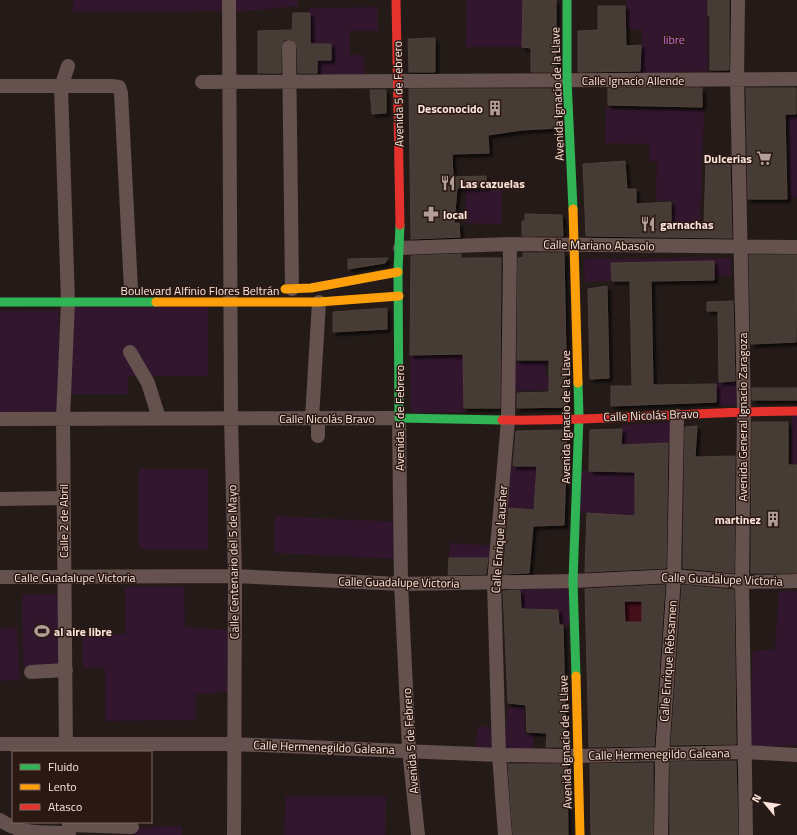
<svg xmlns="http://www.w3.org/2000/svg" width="797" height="835" font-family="'Titillium Web',sans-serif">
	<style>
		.green { fill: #32162e }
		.water { fill: #450e1b }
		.building { fill: #463b36; stroke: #4e413a; fill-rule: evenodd; filter: url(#shadow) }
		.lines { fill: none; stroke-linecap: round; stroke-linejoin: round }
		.street { stroke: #65514d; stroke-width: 14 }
		.fast { stroke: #30b455; stroke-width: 9 }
		.slow { stroke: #ff9f0a; stroke-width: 9 }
		.jam { stroke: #e5322d; stroke-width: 9 }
		.labels { text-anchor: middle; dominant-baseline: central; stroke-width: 3; stroke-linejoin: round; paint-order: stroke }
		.park-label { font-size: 12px; fill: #cf68de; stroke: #2a1912 }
		.street-label { font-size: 12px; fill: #fee4dc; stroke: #2a1912 }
		.poi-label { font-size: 12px; font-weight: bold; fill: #fee4dc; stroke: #2a1912; text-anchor: start }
	</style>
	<defs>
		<filter id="shadow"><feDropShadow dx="3.5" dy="3.5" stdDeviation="1" flood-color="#0009"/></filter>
	</defs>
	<rect width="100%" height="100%" fill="#241b18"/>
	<path class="green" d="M73 0H223V11L73 12Z
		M234 0H298V6L235 12Z
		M467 0H523L522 47H466Z
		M627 0H707L708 71 640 74 642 29H627Z
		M377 7 378 31H350V55H364L365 74H317V60H331V45L310 44 309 8Z
		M606 108 704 110 700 223 672 222 673 201H656L657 161H649V144L605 143Z
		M788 117H797V197H790Z
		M466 189 502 190 501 224 465 223Z
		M731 258V276L714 277V261L612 263V281L585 282 584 259Z
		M65 303H208V376H128V394H65Z
		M59 310V412L0 414V311Z
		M463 354 464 412 411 413 410 355Z
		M545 362 546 377H550L551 390 514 391 513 363Z
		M738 381 736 405H716V382Z
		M792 413H797V464H791Z
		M675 422 674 443 622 445V425Z
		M537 466 534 510 503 508 507 467Z
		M139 469H208V549H139Z
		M580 471 635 472 634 516 578 513Z
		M275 516 397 522 400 559 275 553Z
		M450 543 494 546 493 558H449Z
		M519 586 568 587 571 625H559L558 610 521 609Z
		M125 587H184L185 627 228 630 229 692 196 694V720L105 721V668H83V634H125Z
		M779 591H797V745L749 747 753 651 775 649Z
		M62 594 63 667H23L22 595Z
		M17 627 20 680 0 681V628Z
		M508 707H524L525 734 534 735 533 752 503 753Z
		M478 726 497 728 498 752 475 751Z
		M286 796H386L385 835H284Z
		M182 826V835H135V828Z"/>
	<path class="water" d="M624 601H642V622H625Z"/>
	<path class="building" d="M523 0H556V72H531V48L522 47Z
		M708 0H729V70H710V16H708Z
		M598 6H625L626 46 641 45 640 71 578 72V31L598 30Z
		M293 13H310V44H331V60H317V73H298L297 47 293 40 289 39 284 40 281 47V73H258V31L292 30Z
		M435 38V72H409L408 39Z
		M608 88H702V107L608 105Z
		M746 88H796V114H785L787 199H748Z
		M409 89H556L558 128 522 130 488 135 489 153 452 154 453 177 486 176V187L457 188 454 223H459L460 237 411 239Z
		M370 90H386V113L372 114Z
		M625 161 627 189H636V204L671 202V223H704L706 163 730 161 732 238 586 236 583 164Z
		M525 214 562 215 563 236H522V221H525Z
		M523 253H564L567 407 517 408V393L549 392V360H517L518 258 523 257Z
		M461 254V258H501L500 408H464L463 354 410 355 411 256Z
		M749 255H797L796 342 751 344Z
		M388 258 385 263 348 269V259Z
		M714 261V280L651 281 653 385 716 384V402L611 406V386H632L630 281H612L611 263Z
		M607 286 609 378 590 379 588 289Z
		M733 301 735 381 719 382 718 311H707V302Z
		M387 308V329L333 332V312Z
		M752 388H797V400H752Z
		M752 422H788V465H797V573H751Z
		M697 426 695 457 735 456 734 573 683 568 685 427Z
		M622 429 621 445 668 443 666 568 585 572 587 513 635 516V472L589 471 590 430Z
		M567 430 564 525 533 526 529 573 503 574 509 508 534 510 537 466H513L516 431Z
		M449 558H488L486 574 448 575Z
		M665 585 654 746 589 747 585 589ZM624 601H642V622H625Z
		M682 585 734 590 736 744 671 745Z
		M520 590 521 609 558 610 559 625H563L566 747H546L547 733 527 732 526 705 508 703 503 591Z
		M736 761 738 835H670V762Z
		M653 763V835H591L590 764Z
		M508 764H567L568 835H513Z"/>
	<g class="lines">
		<path class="street" d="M229 0 231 418 235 576 234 835
			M738 0 737 79 744 411 742 582 746 835
			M289 47 292 289
			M202 82 797 79
			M0 86H112L119 87 121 93 131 289
			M400 248 510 244 797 247
			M130 352 148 383 159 418
			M312 418 319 302
			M0 419 399 418 401 584 409 750 418 835
			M318 436V418
			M0 499 63 498
			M0 577 235 576 401 584 573 581 674 576 742 582 797 581
			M31 672 66 670
			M0 744H233L499 755 577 756 745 752 797 755
			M66 752 63 419 68 302 61 87 68 66
			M0 820C22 835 43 832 69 833
			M69 825 132 827
			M505 835 499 755 494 582 508 420 510 244
			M661 835 662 754 674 576 677 416"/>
		<path class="fast" d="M567 0V80L573 209
			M400 225 398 272 399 418 502 420
			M0 302H156
			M576 676 573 581 579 417 578 383"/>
		<path class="slow" d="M573 209 578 383
			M285 289 311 288 398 272
			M156 302H319L399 296
			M576 676 580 835"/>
		<path class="jam" d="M396 0 400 225
			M502 420C601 422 699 411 797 411"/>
	</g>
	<defs>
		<g id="building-bare" transform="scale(1.2)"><path d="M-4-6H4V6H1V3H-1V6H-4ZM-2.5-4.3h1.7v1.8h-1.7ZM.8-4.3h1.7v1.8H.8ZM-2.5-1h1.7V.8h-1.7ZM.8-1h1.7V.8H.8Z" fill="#b29e97" stroke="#2a1912" stroke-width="2.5" paint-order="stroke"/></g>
		<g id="supermarket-bare" transform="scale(1.2)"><path d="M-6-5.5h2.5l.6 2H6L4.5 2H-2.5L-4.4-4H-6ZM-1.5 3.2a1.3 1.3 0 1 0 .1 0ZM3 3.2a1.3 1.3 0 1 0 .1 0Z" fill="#b29e97" stroke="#2a1912" stroke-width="2.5" paint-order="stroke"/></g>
		<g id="restaurant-bare" transform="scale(1.2)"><path d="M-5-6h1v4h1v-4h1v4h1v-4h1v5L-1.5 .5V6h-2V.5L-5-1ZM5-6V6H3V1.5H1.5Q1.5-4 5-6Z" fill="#b29e97" stroke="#2a1912" stroke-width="2.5" paint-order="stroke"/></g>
		<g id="pharmacy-bare" transform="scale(1.2)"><path d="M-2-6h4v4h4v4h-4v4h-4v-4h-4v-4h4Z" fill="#b29e97" stroke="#2a1912" stroke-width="2.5" paint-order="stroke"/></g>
		<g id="stadium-bare" transform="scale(1.2)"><path d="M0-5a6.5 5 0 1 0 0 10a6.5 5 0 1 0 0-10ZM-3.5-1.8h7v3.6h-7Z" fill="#b29e97" stroke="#2a1912" stroke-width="2.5" paint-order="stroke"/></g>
	</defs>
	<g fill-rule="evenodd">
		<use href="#building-bare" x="495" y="108"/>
		<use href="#supermarket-bare" x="764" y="158"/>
		<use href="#restaurant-bare" x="448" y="183"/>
		<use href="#pharmacy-bare" x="431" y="214"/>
		<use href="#restaurant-bare" x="648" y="224"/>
		<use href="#building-bare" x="773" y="519"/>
		<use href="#stadium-bare" x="42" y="631"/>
	</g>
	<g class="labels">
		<g class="park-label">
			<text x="674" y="39">libre</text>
		</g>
		<g class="street-label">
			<text x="633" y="80">Calle Ignacio Allende</text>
			<text transform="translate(398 94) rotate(-91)">Avenida 5 de Febrero</text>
			<text transform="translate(557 94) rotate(-92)">Avenida Ignacio de la Llave</text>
			<text transform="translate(599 245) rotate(1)">Calle Mariano Abasolo</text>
			<text x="200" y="290">Boulevard Alfinio Flores Beltrán</text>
			<text transform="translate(651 415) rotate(-2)">Calle Nicolás Bravo</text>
			<text transform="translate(565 417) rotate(-90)">Avenida Ignacio de la Llave</text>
			<text transform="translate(742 417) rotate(-90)">Avenida General Ignacio Zaragoza</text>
			<text x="327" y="418">Calle Nicolás Bravo</text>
			<text transform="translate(399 418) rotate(-90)">Avenida 5 de Febrero</text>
			<text transform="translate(63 521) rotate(-90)">Calle 2 de Abril</text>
			<text transform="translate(499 539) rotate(-86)">Calle Enrique Lausher</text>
			<text transform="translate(233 562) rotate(-91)">Calle Centenario del 5 de Mayo</text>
			<text x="75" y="577">Calle Guadalupe Victoria</text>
			<text transform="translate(722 579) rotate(2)">Calle Guadalupe Victoria</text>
			<text transform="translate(399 582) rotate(1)">Calle Guadalupe Victoria</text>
			<text transform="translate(668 661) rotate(-86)">Calle Enrique Rébsamen</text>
			<text transform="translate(410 741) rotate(-94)">Avenida 5 de Febrero</text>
			<text transform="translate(565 742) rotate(-92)">Avenida Ignacio de la Llave</text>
			<text transform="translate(324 747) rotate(2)">Calle Hermenegildo Galeana</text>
			<text transform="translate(659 754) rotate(-1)">Calle Hermenegildo Galeana</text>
		</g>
		<g class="poi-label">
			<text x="483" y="108" text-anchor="end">Desconocido</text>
			<text x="752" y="158" text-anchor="end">Dulcerias</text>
			<text x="460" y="183">Las cazuelas</text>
			<text x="443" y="214">local</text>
			<text x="660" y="224">garnachas</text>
			<text x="761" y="519" text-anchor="end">martinez</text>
			<text x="54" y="631">al aire libre</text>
		</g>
	</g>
	<rect x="12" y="751" width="140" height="72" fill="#2a1912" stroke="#7f6a63"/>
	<rect x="20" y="764" width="20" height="6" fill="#30b455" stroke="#7f6a63"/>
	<text x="48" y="771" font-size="12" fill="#fee4dc">Fluido</text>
	<rect x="20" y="784" width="20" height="6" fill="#ff9f0a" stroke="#7f6a63"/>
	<text x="48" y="791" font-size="12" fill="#fee4dc">Lento</text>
	<rect x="20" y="804" width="20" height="6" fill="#e5322d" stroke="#7f6a63"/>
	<text x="48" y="811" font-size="12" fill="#fee4dc">Atasco</text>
	<g transform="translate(765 803) rotate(299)" stroke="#2a1912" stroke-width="3" paint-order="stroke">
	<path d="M0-3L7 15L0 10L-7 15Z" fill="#fee4dc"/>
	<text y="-6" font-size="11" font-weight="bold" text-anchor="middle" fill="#fee4dc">N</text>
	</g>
</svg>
